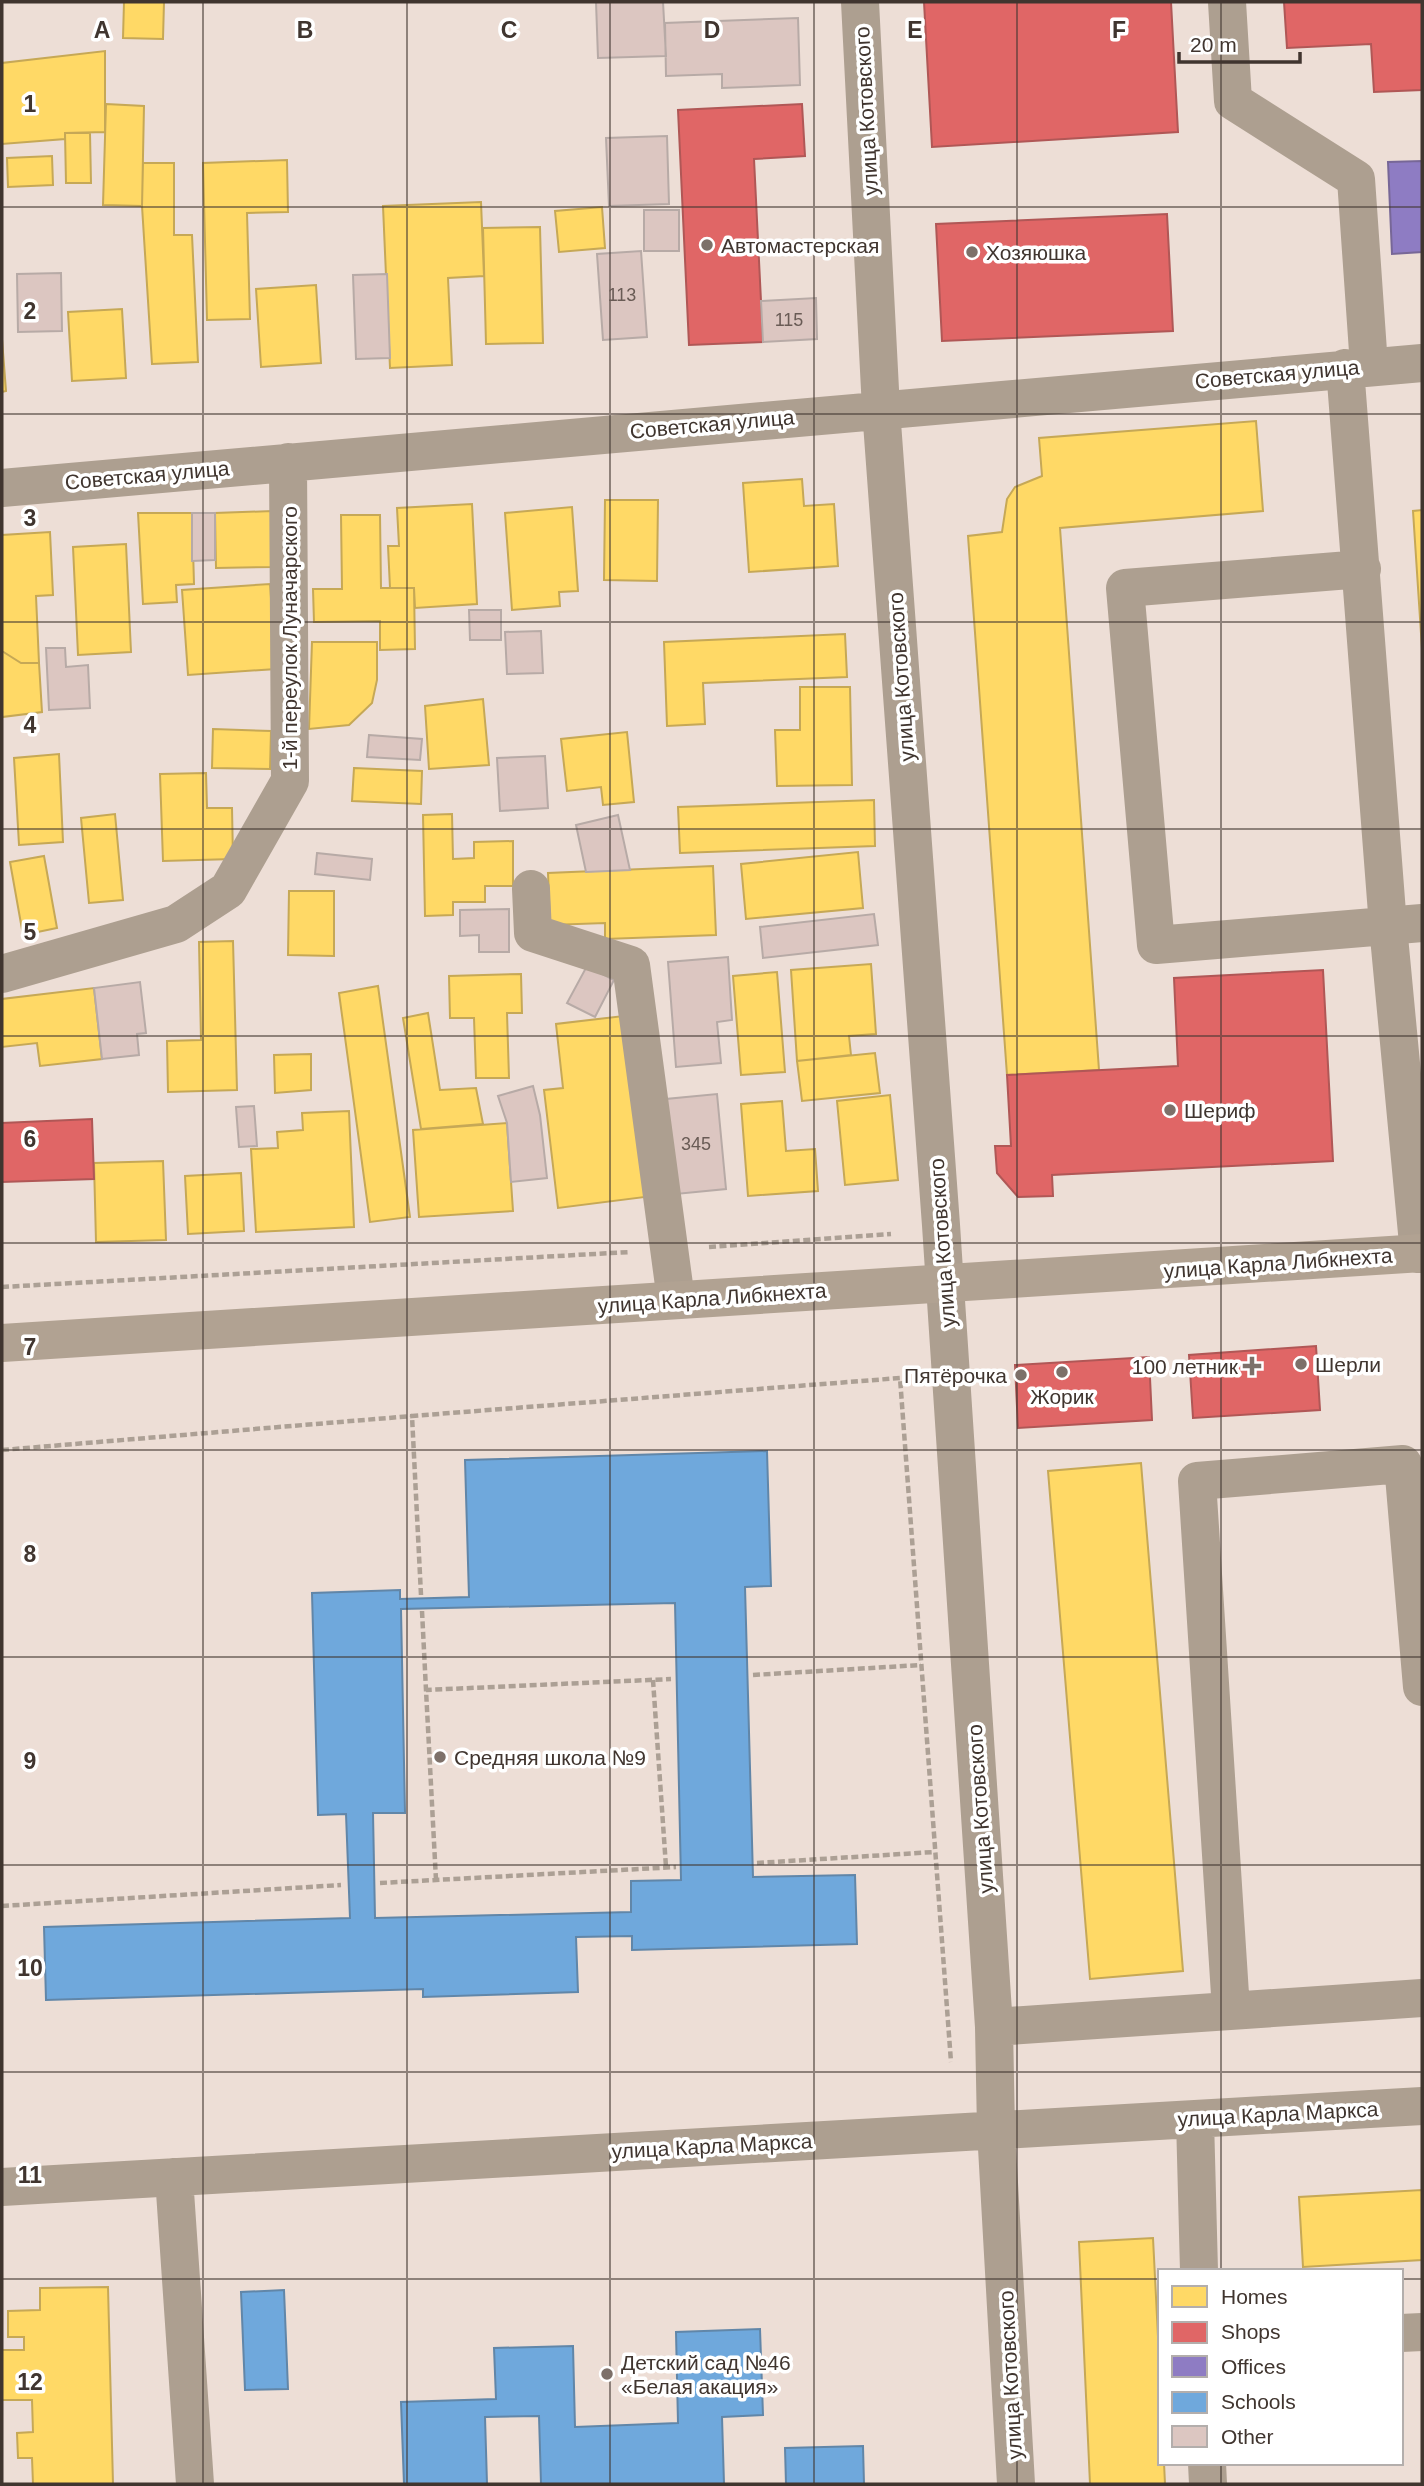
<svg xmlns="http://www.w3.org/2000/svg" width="1424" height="2486" font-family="Arial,sans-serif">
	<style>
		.homes { fill: #ffd966; stroke: #c6a856; stroke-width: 2 }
		.shops { fill: #e06666; stroke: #b05756; stroke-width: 2 }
		.offices { fill: #8e7cc3; stroke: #776797; stroke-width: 2 }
		.schools { fill: #6fa8dc; stroke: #6186a8; stroke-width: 2; fill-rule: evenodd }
		.building { fill: #dcc6c1; stroke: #b7aaa6; stroke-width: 2 }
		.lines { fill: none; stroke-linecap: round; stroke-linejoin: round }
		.path { stroke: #aca095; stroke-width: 4.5; stroke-dasharray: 7 3.5; stroke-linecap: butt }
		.minor { stroke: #ad9f90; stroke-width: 38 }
		.major { stroke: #b1a292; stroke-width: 38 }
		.grid { fill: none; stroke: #40352f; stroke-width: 2; stroke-opacity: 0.55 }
		.poi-dot { fill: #7d7069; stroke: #fff; stroke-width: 2.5 }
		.labels { text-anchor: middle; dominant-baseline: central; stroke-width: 7; stroke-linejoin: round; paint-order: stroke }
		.number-label { font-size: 18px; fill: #695b55 }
		.street-label { font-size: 21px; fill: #40352f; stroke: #fff }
		.poi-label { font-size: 21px; fill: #40352f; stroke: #fff; text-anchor: start }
		.grid-label { font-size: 23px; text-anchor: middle; font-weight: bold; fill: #40352f; stroke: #fff; stroke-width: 7; stroke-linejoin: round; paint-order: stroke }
	</style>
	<rect width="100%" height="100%" fill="#edded6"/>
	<path class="homes" d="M124 2H164L163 39 123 38Z
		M105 51V132L65 133V139L2 144V63Z
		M106 104 144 106 142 206 103 205Z
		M65 133H90L91 183H66Z
		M52 156 53 185 8 187 7 158Z
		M287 160 288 212 247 213 250 319 207 320 203 163Z
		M143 163H174V235H192L198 362 152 364 142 206Z
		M481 202 484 276 448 278 452 365 390 368 383 206Z
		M602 207 605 248 559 252 555 211Z
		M540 227 543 343 486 344 483 228Z
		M316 285 321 363 261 367 256 289Z
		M122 309 126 378 72 381 68 312Z
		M2 339 6 391 2 392Z
		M1256 421 1263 511 1060 528 1099 1070 1007 1075 968 536 1002 532 1007 499 1015 487 1042 476 1039 438Z
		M802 479 804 506 834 504 838 566 749 572 743 483Z
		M605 500H658L657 581 604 580Z
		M472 504 477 604 415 608 414 588H390L388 546H399L397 508Z
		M572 507 578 591 559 592 560 606 512 610 505 513Z
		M1422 510V649L1413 511Z
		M272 511 273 567 216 568 215 513Z
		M138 513H192L194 584 176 585 177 602 143 604Z
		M341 515H380L381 588H414L415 649 380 650V621L314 622 313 589H342Z
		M50 532 53 595 36 596 39 663H21L2 651V535Z
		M126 544 131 652 78 655 73 547Z
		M270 584 276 669 188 675 182 590Z
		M845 634 847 677 703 683 705 724 667 726 664 642Z
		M312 642H377V680L372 703 349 725 309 729Z
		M2 651 21 663H39L42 712 2 717Z
		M800 687H850L852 785 777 786 775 730H800Z
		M483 699 489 765 429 769 425 706Z
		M213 729 271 731 270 769 212 768Z
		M627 732 634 802 603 805 601 787 567 791 561 739Z
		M59 754 63 842 19 845 14 758Z
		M354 768 422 771 421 804 352 801Z
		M206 773 207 808H232L233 859 163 861 160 774Z
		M874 800 875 846 680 853 678 807Z
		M115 814 123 900 89 903 81 818Z
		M452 814 453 859 474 858V842L513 841V886H485V902H453V915L425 916 423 815Z
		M858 852 863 908 746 919 741 864Z
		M44 856 57 928 23 935 10 862Z
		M713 866 716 935 605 939V923L550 925 548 873Z
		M289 891H334V956L288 955Z
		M233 941 237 1090 168 1092 167 1041 201 1040 199 942Z
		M871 964 876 1034 849 1036 851 1055 797 1061 791 970Z
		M777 972 785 1072 741 1075 733 976Z
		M521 974 522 1013H507L509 1078H476L474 1018H450L449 976Z
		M378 986 410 1217 370 1222 339 993Z
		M94 988 102 1059 40 1066 37 1043 2 1047V999Z
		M428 1013 440 1090 476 1088 483 1124 421 1129 403 1018Z
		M632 1015 653 1196 558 1208 544 1090 563 1088 556 1024Z
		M875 1053 880 1093 802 1101 797 1061Z
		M311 1054V1090L275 1093 274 1055Z
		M890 1095 898 1180 845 1185 837 1101Z
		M782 1101 786 1151 815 1149 818 1191 748 1196 741 1104Z
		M349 1111 354 1227 256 1232 251 1149 278 1148 277 1132 303 1130 302 1113Z
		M507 1123 513 1211 419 1217 413 1130Z
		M163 1161 166 1240 96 1242 94 1163Z
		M241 1173 244 1231 188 1234 185 1176Z
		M1141 1463 1183 1971 1090 1979 1048 1471Z
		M1422 2190V2260L1303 2267 1299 2197Z
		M1153 2238 1160 2376V2463H1164L1165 2484H1090L1079 2242Z
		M108 2287 113 2484H33L32 2458H18L17 2433 33 2432 32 2400H2V2350H24V2337H8V2311L40 2310V2288Z"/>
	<path class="shops" d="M924 2H1171L1178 132 932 147Z
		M1284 2H1422V90L1374 92 1371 44 1287 48Z
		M802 104 805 156 754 159 763 342 689 345 678 110Z
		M1167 214 1173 331 942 341 936 224Z
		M1323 970 1333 1161 1052 1175 1053 1196 1018 1197 997 1173 995 1146H1011L1007 1075 1178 1066 1174 978Z
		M92 1119 94 1179 2 1182V1123Z
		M1316 1346 1320 1410 1193 1418 1189 1355Z
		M1149 1357 1152 1420 1018 1428 1015 1365Z"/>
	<path class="offices" d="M1422 161V252L1392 254 1388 162Z"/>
	<path class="schools" d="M767 1451 771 1586 745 1587 753 1877 855 1875 857 1944 632 1950V1936L576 1937 578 1992 423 1997V1989L46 2000 44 1927 350 1918 346 1814 318 1815 312 1593 400 1590V1599L469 1597 465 1460ZM675 1603 681 1880 631 1881V1912L375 1918 373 1813H405L401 1609Z
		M284 2290 288 2389 245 2390 241 2292Z
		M760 2329 763 2415 722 2417 724 2484H541L539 2416 485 2417 487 2484H404L401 2402 496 2399 494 2348 573 2346 575 2427 678 2423 676 2332Z
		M863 2446 864 2484H786L785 2448Z"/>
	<path class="building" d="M596 2H663L666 56 598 58Z
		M798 18 800 85 722 88V74L666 76 665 23Z
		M667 136 669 204 609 206 606 138Z
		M644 210H679V251H644Z
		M641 251 647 337 603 340 597 254Z
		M61 273 62 331 18 332 17 274Z
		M387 274 390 358 356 359 353 275Z
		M816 298 817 339 763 342 761 301Z
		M192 513H215V560L192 561Z
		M469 610H501V640H470Z
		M541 631 543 673 507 674 505 632Z
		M46 648H65L66 667 88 665 90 708 49 710Z
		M369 735 422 739 420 760 367 757Z
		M545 756 548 808 500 811 497 758Z
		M618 815 630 870 586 872 576 825Z
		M317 853 372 859 370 880 315 874Z
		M509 909V952H479V935L460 936V910Z
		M874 914 878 945 763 958 760 927Z
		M728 957 732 1020 717 1022 721 1063 676 1067 668 962Z
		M587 966 614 980 595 1017 567 1003Z
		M140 982 146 1033 137 1034 139 1055 102 1059 94 988Z
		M533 1086 540 1115 547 1178 511 1182 507 1123 498 1096Z
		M717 1094 726 1189 676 1194 666 1099Z
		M254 1106 257 1146 239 1147 236 1107Z"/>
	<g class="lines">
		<path class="path" d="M709 1247 891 1234
			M2 1287 630 1252
			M2 1450 412 1416
			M421 1595 412 1416 900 1378 951 2062
			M422 1611 426 1690
			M753 1675 921 1665
			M653 1680 666 1867
			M757 1863 934 1852
			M436 1880 426 1690 671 1679
			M380 1883 676 1867
			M2 1906 341 1885"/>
		<path class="minor" d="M860 2 881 409 941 1225 994 2027 996 2130 1016 2484
			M1227 2 1233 101 1356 179 1369 366
			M1345 368 1388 926 1419 1254
			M2 488 1422 363
			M1362 569 1125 588 1156 945 1422 923
			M531 889 533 933 631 965 676 1300
			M2 974 176 924 228 890 290 781 288 462
			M1231 2010 1197 1481 1403 1464 1422 1687
			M994 2027 1422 1998
			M1195 2119 1199 2271
			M174 2177 195 2484
			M2 2187 1422 2106
			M1401 2333 1422 2332
			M1207 2463 1208 2484"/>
		<path class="major" d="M2 1343 1422 1253"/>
	</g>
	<path class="grid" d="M203 2V2484M407 2V2484M610 2V2484M814 2V2484M1017 2V2484M1221 2V2271M2 207H1422M2 414H1422M2 622H1422M2 829H1422M2 1036H1422M2 1243H1422M2 1450H1422M2 1657H1422M2 1865H1422M2 2072H1422M2 2279H1160M1401 2279H1422M1221 2463V2484"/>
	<g class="poi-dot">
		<circle cx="707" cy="245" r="7"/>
		<circle cx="972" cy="252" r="7"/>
		<circle cx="1170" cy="1110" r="7"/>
		<circle cx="1301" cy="1364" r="7"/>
		<path d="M1248.5 1355.5h7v7h7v7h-7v7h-7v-7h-7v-7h7z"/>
		<circle cx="1062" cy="1372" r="7"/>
		<circle cx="1021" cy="1375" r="7"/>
		<circle cx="440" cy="1757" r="7"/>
		<circle cx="607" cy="2374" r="7"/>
	</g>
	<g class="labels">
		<g class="number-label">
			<text x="622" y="295">113</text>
			<text x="789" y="320">115</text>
			<text x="696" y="1144">345</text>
		</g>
		<g class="street-label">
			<text transform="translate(866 111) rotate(-93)">улица Котовского</text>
			<text transform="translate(1277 374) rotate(-5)">Советская улица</text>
			<text transform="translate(712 424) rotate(-5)">Советская улица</text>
			<text transform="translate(147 475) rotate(-5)">Советская улица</text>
			<text transform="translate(289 638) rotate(-90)">1-й переулок Луначарского</text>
			<text transform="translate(901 677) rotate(-94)">улица Котовского</text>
			<text transform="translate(942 1243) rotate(-94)">улица Котовского</text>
			<text transform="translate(1278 1263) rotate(-4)">улица Карла Либкнехта</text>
			<text transform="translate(712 1298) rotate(-4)">улица Карла Либкнехта</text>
			<text transform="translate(980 1809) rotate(-94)">улица Котовского</text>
			<text transform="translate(1278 2114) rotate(-3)">улица Карла Маркса</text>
			<text transform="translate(712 2146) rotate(-3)">улица Карла Маркса</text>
			<text transform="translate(1010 2375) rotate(-93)">улица Котовского</text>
		</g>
		<g class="poi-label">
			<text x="721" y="245">Автомастерская</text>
			<text x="986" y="252">Хозяюшка</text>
			<text x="1184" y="1110">Шериф</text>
			<text x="1315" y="1364">Шерли</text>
			<text x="1238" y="1366" text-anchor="end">100 летник</text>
			<text x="1007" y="1375" text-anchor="end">Пятёрочка</text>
			<text x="1062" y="1396" text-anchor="middle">Жорик</text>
			<text x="454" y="1757">Средняя школа №9</text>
			<text x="621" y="2362">Детский сад №46<tspan x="621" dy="24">«Белая акация»</tspan></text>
		</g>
	</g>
	<g class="grid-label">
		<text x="102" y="38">A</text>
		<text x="305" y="38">B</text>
		<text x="509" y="38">C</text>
		<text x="712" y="38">D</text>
		<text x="915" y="38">E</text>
		<text x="1119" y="38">F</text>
		<text x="30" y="112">1</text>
		<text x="30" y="319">2</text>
		<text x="30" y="526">3</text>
		<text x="30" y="733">4</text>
		<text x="30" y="940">5</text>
		<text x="30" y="1147">6</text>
		<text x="30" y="1355">7</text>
		<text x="30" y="1562">8</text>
		<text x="30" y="1769">9</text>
		<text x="30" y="1976">10</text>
		<text x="30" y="2183">11</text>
		<text x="30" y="2390">12</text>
	</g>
	<rect width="1424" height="2486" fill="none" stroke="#40352f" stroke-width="7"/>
	<rect x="1158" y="2269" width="245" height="196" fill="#ffffff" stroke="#b3aeac" stroke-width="2"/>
	<rect x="1172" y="2286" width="35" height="21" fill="#ffd966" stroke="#b3aeac" stroke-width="2"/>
	<text x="1221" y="2304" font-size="21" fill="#40352f">Homes</text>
	<rect x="1172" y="2322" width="35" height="21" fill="#e06666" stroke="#b3aeac" stroke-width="2"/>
	<text x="1221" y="2339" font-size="21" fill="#40352f">Shops</text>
	<rect x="1172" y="2356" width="35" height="21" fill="#8e7cc3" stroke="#b3aeac" stroke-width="2"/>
	<text x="1221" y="2374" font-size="21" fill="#40352f">Offices</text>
	<rect x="1172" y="2392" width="35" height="21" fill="#6fa8dc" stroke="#b3aeac" stroke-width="2"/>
	<text x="1221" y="2409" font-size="21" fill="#40352f">Schools</text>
	<rect x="1172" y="2426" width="35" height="21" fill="#dcc6c1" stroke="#b3aeac" stroke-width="2"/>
	<text x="1221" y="2444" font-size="21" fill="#40352f">Other</text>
	<path d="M1179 52v10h121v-10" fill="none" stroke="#40352f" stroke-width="3.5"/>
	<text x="1190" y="52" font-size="21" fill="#40352f" stroke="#ffffff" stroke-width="5" paint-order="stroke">20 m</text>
</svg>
